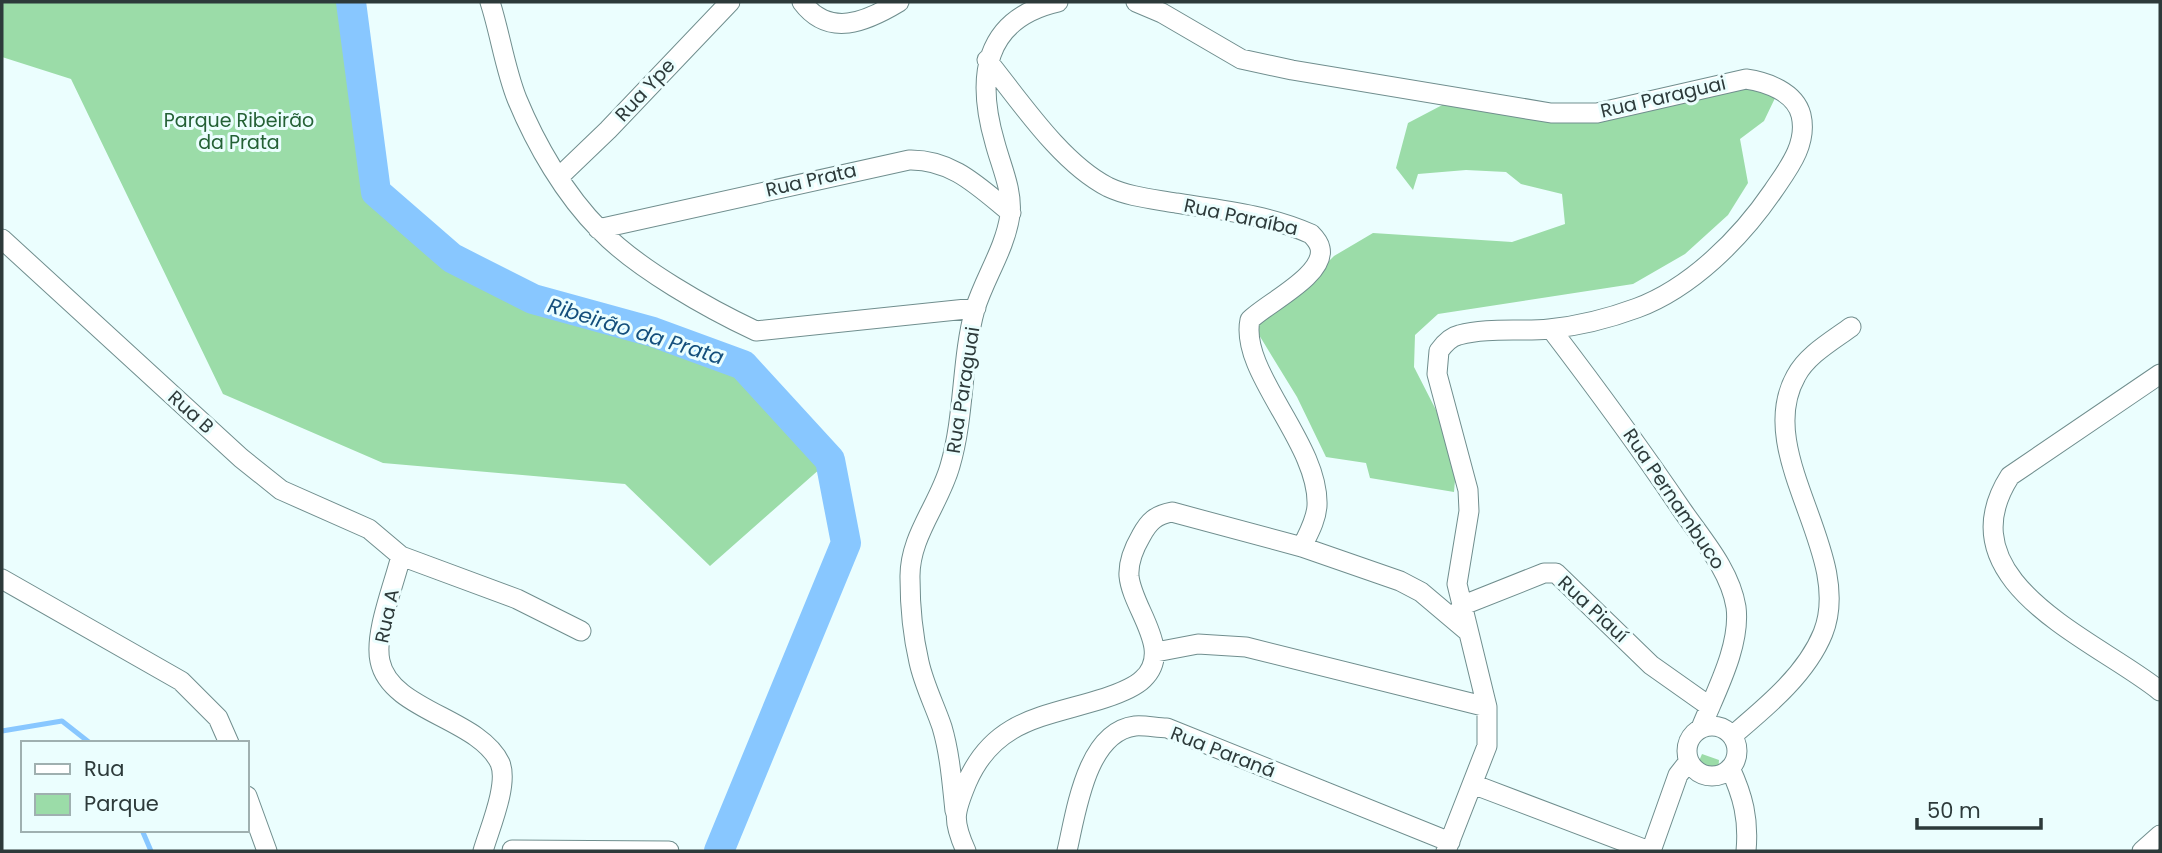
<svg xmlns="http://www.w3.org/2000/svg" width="2162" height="853" font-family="Poppins,sans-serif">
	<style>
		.green { fill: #9bdca8 }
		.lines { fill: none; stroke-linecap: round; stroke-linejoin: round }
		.stream { stroke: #88c7ff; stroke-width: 5 }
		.river { stroke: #88c7ff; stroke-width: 30 }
		.minor-casing { stroke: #708e8e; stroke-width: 21 }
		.minor { stroke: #fff; stroke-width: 19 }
		.labels { text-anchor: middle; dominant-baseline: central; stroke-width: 6; stroke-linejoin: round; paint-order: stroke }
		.street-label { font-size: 19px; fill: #2d3a3a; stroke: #ebfefe }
		.park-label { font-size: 19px; fill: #246135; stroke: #ebfefe }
		.water-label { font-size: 21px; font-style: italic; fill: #144f7c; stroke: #ebfefe }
	</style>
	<rect width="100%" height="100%" fill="#ebfefe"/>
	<path class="green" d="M2 2H351L376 192 452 258 533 299 653 332 743 365 830 460 710 566 625 484 383 463 223 394 71 79 2 57Z
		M1749 86 1776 96 1764 121 1740 139 1748 183 1728 215 1685 254 1633 284 1438 314 1415 335 1414 367 1436 410 1456 468 1454 492 1370 478 1366 463 1326 457 1297 397 1256 330 1261 316 1308 282 1334 256 1373 233 1512 242 1565 224 1562 194 1521 184 1506 172 1466 170 1418 174 1413 190 1396 168 1408 123 1448 102 1561 117Z
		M1702 754 1719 760 1718 773 1709 779 1693 775Z"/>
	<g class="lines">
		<path class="stream" d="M2 731 62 721 90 743
			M142 830 151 851"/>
		<path class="river" d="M351 2 376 192 452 258 533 299 653 332 743 365 830 460 846 543 719 851"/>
		<g class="minor-casing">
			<path id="minor" d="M490 2C500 33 505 69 517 99 536 145 565 195 600 230 636 268 709 309 756 331L976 308
				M802 2C829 38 866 22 899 2
				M1136 2 1162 13 1241 59 1292 70 1551 113H1597L1746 79C1767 82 1795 92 1801 115 1808 144 1788 169 1773 191 1741 238 1691 288 1637 308 1610 318 1578 326 1549 329 1520 332 1488 327 1459 335 1450 337 1444 344 1439 351L1437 374 1468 490 1469 511 1457 584 1487 707V746L1446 851
				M987 60C1020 101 1061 163 1108 187 1129 197 1154 199 1176 203 1221 210 1269 215 1311 234 1314 237 1319 243 1320 248 1326 275 1267 303 1250 320 1239 372 1320 444 1317 506 1316 521 1308 534 1302 547
				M559 177 608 130 730 2
				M598 229 909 160C952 159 979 187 1011 213
				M2 239 241 458 281 490 369 529 401 556
				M1551 329C1596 388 1640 448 1682 510 1702 539 1730 570 1736 607 1741 646 1715 693 1701 728
				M2160 374 2010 476C1942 582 2097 640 2160 691
				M2 579 181 681 218 718 229 743
				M1461 606 1544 573H1556L1651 665 1709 706
				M1156 652 1198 644 1246 647 1487 707
				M1687 751a25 25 0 1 1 50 0a25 25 0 1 1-50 0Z
				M1732 736C1765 708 1806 675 1823 633 1855 553 1752 454 1796 376 1807 355 1832 341 1851 327
				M1730 768C1743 796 1749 819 1746 851
				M1475 785 1649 851
				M247 796 267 851
				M955 811C952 783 950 754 942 727 935 706 924 685 919 662 913 636 910 605 910 578 909 537 939 505 950 466 965 415 961 360 975 309 985 277 1005 249 1010 215 1013 191 1001 166 995 143 976 78 983 19 1058 2
				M512 850 669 851
				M483 851C489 830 509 784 500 763 479 718 390 711 380 661 374 633 394 585 401 556L517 599 581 631
				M966 851C952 820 954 813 967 782 995 718 1046 717 1105 698 1117 694 1134 688 1143 679 1174 650 1132 609 1129 576 1128 561 1134 548 1141 536 1149 521 1156 515 1172 512L1302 547 1400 581 1421 592 1466 630
				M1067 851C1076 813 1086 732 1135 726 1145 725 1157 728 1167 728L1450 842
				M1651 851 1678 775 1689 761
				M2142 851 2160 835"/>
		</g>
		<use href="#minor" class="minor"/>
	</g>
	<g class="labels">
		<g class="street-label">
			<text transform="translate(645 90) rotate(-47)">Rua Ype</text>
			<text transform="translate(1663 97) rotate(-13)">Rua Paraguai</text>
			<text transform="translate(811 180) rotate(-13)">Rua Prata</text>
			<text transform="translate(1241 217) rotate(12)">Rua Paraíba</text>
			<text transform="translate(963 390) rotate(-81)">Rua Paraguai</text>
			<text transform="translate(191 412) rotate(42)">Rua B</text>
			<text transform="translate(1674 499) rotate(56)">Rua Pernambuco</text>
			<text transform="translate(1593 609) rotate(43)">Rua Piauí</text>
			<text transform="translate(387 616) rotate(-78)">Rua A</text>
			<text transform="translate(1223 752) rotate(21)">Rua Paraná</text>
		</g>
		<g class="park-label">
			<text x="239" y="120">Parque Ribeirão<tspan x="239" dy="22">da Prata</tspan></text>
		</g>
		<g class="water-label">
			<text transform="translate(636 331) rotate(17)">Ribeirão da Prata</text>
		</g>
	</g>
	<rect width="2162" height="853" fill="none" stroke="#2d3a3a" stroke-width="7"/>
	<rect x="21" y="741" width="228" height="91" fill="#ebfefe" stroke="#9fb0b0" stroke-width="2"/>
	<rect x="35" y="764" width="35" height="10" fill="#ffffff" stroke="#9fb0b0" stroke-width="2"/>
	<text x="84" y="776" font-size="21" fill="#2d3a3a">Rua</text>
	<rect x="35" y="794" width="35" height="21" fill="#9bdca8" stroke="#9fb0b0" stroke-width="2"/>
	<text x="84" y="811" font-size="21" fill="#2d3a3a">Parque</text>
	<path d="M1917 818v10h124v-10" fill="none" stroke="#2d3a3a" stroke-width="3.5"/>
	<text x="1927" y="818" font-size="21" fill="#2d3a3a" stroke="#ebfefe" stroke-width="5" paint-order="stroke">50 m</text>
</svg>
